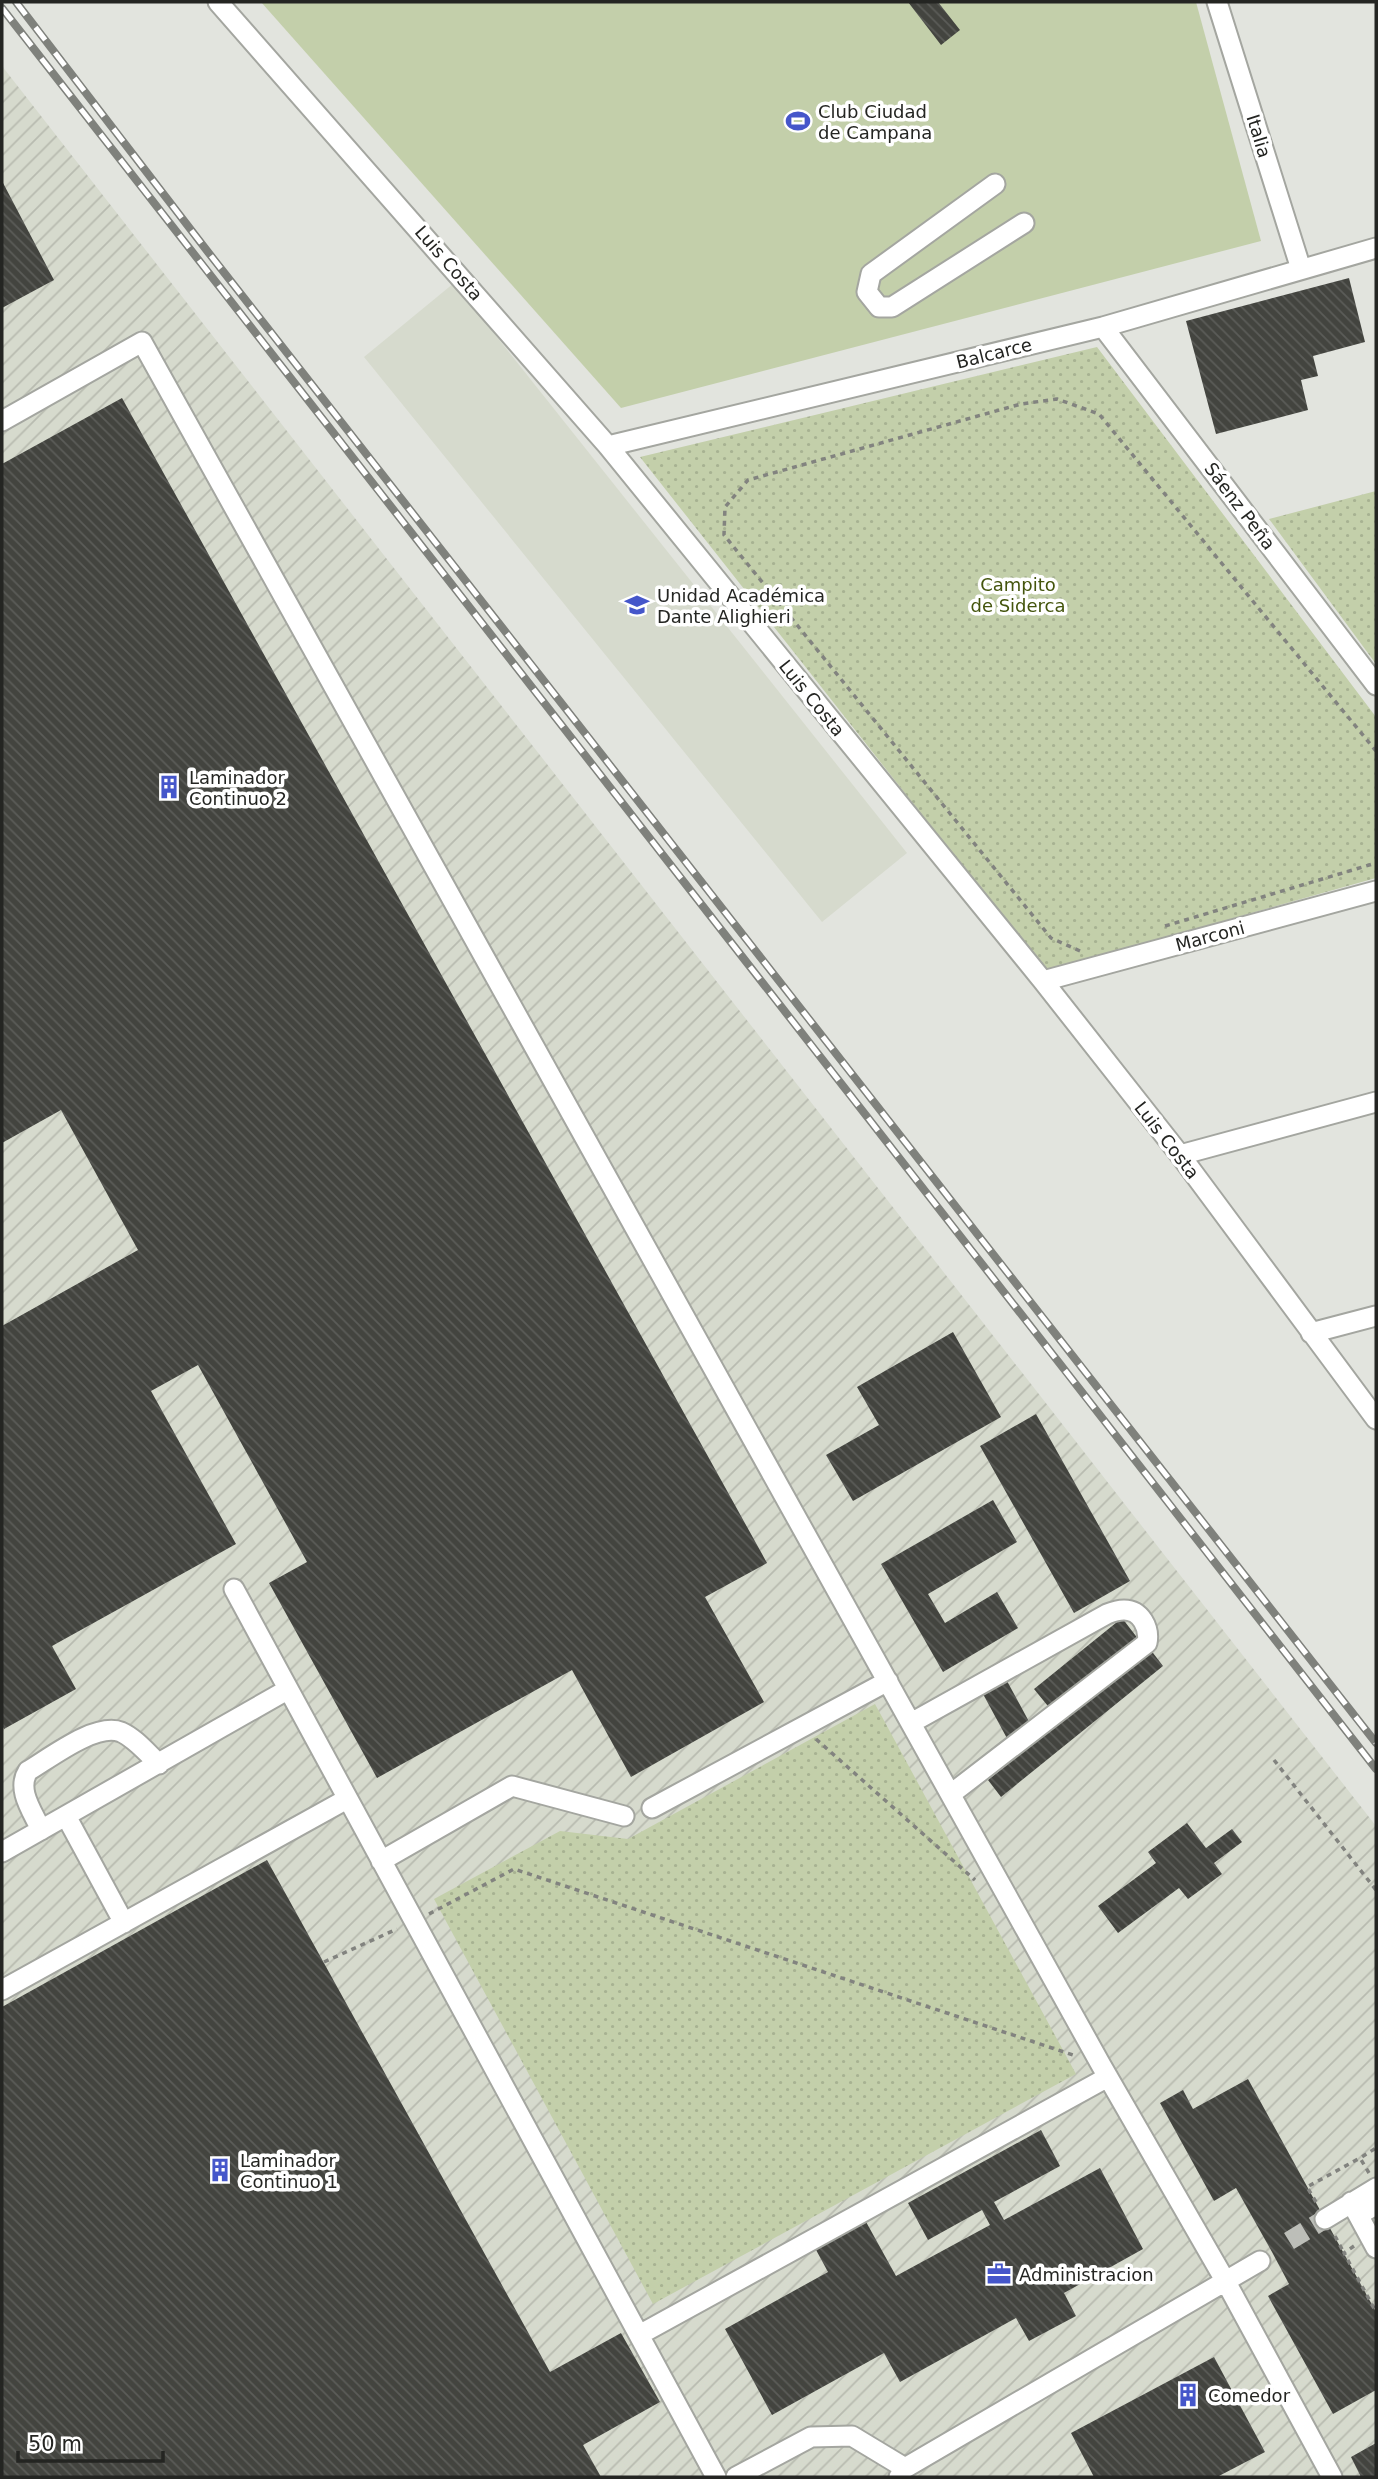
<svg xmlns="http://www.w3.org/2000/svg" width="1378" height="2479" font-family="'DejaVu Sans',sans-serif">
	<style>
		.built { fill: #d6dacd }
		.industrial { fill: url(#industrial-furrows) }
		.green { fill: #c3cfaa }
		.park { fill: url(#park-dots) }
		.building { fill: url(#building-back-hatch) }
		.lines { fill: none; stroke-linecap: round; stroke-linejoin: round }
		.minor-tunnel { stroke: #bcbeb8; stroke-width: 19; stroke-dasharray: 19 10; stroke-linecap: butt }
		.minor-casing { stroke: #a4a6a0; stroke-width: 23 }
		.path { stroke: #82837f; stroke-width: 3.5; stroke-dasharray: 5 5; stroke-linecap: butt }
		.minor { stroke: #fff; stroke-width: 19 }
		.rail-casing { stroke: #7f817c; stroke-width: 8 }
		.rail { stroke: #fff; stroke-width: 5; stroke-dasharray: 16; stroke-linecap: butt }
		.labels { text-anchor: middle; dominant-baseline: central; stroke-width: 7; stroke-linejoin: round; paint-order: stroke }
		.poi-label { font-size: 18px; fill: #242522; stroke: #fff; text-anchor: start }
		.street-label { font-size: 18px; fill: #242522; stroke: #fff }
		.park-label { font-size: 18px; fill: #44550d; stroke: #fff }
	</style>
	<defs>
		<pattern id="industrial-furrows" width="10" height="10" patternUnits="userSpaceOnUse" patternTransform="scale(1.75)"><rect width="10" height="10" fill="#d6dacd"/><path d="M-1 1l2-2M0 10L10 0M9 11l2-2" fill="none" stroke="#b8bbb0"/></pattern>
		<pattern id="park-dots" width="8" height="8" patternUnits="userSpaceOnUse" patternTransform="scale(1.75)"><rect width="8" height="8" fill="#c3cfaa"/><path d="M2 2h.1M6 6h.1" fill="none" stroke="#a7b292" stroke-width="1.8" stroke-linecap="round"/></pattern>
		<pattern id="building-back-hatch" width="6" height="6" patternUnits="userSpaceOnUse" patternTransform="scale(1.75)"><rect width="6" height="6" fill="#43443f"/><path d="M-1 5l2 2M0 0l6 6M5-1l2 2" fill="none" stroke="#5b5c58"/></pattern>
	</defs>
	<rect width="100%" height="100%" fill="#e2e4de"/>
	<path class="built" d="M454 283 907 853 822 922 364 357Z"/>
	<path class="industrial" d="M2 66 1376 1826V2477H2Z"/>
	<path class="green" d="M261 2H1196L1261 241 621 408Z"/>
	<path class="park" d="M1097 347 1376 717V878L1045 971 640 457Z
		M1376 491V664L1269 519Z
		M875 1704 1076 2074 653 2304 434 1899 560 1831 628 1839Z"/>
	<path class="building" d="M908 2H938L960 30 941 45Z
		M2 181 54 280 2 308Z
		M1349 278 1365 342 1313 356 1318 376 1301 380 1308 410 1216 434 1186 321Z
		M122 398 767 1563 705 1597 764 1702 631 1777 572 1670 377 1778 269 1583 307 1562 198 1365 151 1391 236 1544 52 1646 76 1689 4 1729 2 1725V1326L138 1250 61 1110 2 1143V464Z
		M953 1332 1001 1417 853 1501 826 1455 879 1425 857 1387Z
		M1036 1414 1130 1581 1074 1613 980 1446Z
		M993 1500 1017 1542 928 1594 945 1623 997 1592 1018 1628 943 1672 881 1564Z
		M1122 1618 1139 1640 1052 1711 1034 1689Z
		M1150 1649 1163 1666 1001 1797 988 1780Z
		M1007 1681 1033 1729 1009 1742 983 1694Z
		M1187 1823 1206 1848 1232 1829 1242 1842 1214 1863 1222 1874 1188 1899 1179 1888 1118 1933 1098 1906 1156 1863 1148 1852Z
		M267 1860 550 2372 621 2333 660 2402 583 2445 601 2477H2V2007Z
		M1248 2079 1376 2312V2390L1333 2414 1268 2296 1289 2284 1272 2252 1236 2188 1214 2201 1160 2103 1183 2090 1193 2109Z
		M1041 2130 1060 2166 994 2202 1004 2220 1100 2168 1143 2249 1064 2293 1076 2316 1029 2341 1016 2318 900 2382 884 2353 772 2415 725 2329 828 2272 815 2248 865 2220 896 2276 990 2225 982 2210 928 2240 908 2203Z
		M1214 2357 1265 2452 1217 2477H1094L1071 2433Z
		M1376 2443V2477H1361L1351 2457Z"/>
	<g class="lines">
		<path class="minor-tunnel" d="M1289 2241 1325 2219"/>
		<g class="minor-casing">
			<path id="minor" d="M218 2 608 446 1043 981 1180 1155 1376 1419
				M1217 2 1301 269
				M995 184 871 274 867 292 879 307H892L1024 223
				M1103 327 1376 685
				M2 421 142 342 1101 2065 1226 2282 1332 2477
				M608 446 1103 327 1376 248
				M1043 981 1376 891
				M1180 1155 1376 1102
				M1311 1333 1376 1316
				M234 1589 716 2477
				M911 1723 1107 1614C1112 1612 1119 1610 1124 1610 1141 1610 1150 1628 1147 1643L951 1794
				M652 1808 888 1681
				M66 1816 124 1923
				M41 1830C33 1812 16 1790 28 1771 50 1758 96 1722 121 1732 135 1738 148 1754 159 1764
				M2 1852 287 1690
				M381 1861 512 1786 624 1816
				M2 1990 347 1799
				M1351 2202 1376 2248
				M1358 2215 1376 2205
				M1325 2219 1376 2188
				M639 2335 1108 2077
				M736 2477 811 2437 852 2436 905 2468
				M899 2477 905 2468 1260 2261"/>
		</g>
		<path class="path" d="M1165 926 1376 863
			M1080 951 1051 938 724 535 725 507 748 480 1021 404 1057 399 1099 414 1376 751
			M816 1739 975 1880
			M1274 1760 1376 1890
			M429 1914 514 1869 1073 2055
			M324 1962 397 1929
			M1369 2173 1360 2158 1376 2148
			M1316 2202 1307 2187 1360 2158
			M1335 2236 1344 2253
			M1354 2246 1344 2253 1376 2312"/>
		<use href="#minor" class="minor"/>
		<g class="rail-casing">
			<path id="rail" d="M16 2 208 252 1376 1743
				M2 8 1376 1769"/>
		</g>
		<use href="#rail" class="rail"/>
	</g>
	<defs>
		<g id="stadium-bare" transform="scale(1.89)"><path d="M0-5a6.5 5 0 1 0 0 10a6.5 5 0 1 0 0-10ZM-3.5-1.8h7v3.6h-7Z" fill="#4556ca" stroke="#fff" stroke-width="2.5" paint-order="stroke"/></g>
		<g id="university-bare" transform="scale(1.89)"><path d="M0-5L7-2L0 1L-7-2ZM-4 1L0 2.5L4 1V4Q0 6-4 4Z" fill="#4556ca" stroke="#fff" stroke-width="2.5" paint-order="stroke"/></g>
		<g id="building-bare" transform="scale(1.89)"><path d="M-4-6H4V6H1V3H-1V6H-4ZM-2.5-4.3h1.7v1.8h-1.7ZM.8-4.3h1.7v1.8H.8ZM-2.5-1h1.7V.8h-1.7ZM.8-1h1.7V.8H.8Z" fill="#4556ca" stroke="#fff" stroke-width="2.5" paint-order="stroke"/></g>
		<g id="office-bare" transform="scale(1.89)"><path d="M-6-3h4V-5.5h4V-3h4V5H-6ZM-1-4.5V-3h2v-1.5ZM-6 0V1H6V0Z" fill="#4556ca" stroke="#fff" stroke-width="2.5" paint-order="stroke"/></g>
	</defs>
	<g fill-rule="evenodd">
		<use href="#stadium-bare" x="798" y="121"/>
		<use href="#university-bare" x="637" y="605"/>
		<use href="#building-bare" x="169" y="787"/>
		<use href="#building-bare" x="220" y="2170"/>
		<use href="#office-bare" x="999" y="2274"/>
		<use href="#building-bare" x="1188" y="2395"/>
	</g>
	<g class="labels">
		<g class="poi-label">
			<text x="818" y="111">Club Ciudad<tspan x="818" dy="21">de Campana</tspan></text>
			<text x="657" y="595">Unidad Académica<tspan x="657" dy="21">Dante Alighieri</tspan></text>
			<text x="189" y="777">Laminador<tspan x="189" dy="21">Continuo 2</tspan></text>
			<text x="240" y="2160">Laminador<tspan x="240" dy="21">Continuo 1</tspan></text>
			<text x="1019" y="2274">Administracion</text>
			<text x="1208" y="2395">Comedor</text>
		</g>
		<g class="street-label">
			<text transform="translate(1259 136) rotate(73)">Italia</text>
			<text transform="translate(449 263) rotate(49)">Luis Costa</text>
			<text transform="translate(994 353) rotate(-14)">Balcarce</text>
			<text transform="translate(1240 506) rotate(53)">Sáenz Peña</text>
			<text transform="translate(812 698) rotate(51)">Luis Costa</text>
			<text transform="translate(1210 936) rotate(-15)">Marconi</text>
			<text transform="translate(1167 1140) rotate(52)">Luis Costa</text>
		</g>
		<g class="park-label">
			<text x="1018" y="584">Campito<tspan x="1018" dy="21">de Siderca</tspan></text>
		</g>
	</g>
	<rect width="1378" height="2479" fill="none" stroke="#242522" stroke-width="7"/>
	<path d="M18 2451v10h145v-10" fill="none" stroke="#242522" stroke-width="3.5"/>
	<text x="28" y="2451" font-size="21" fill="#242522" stroke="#ffffff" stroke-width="5" paint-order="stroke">50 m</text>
</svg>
